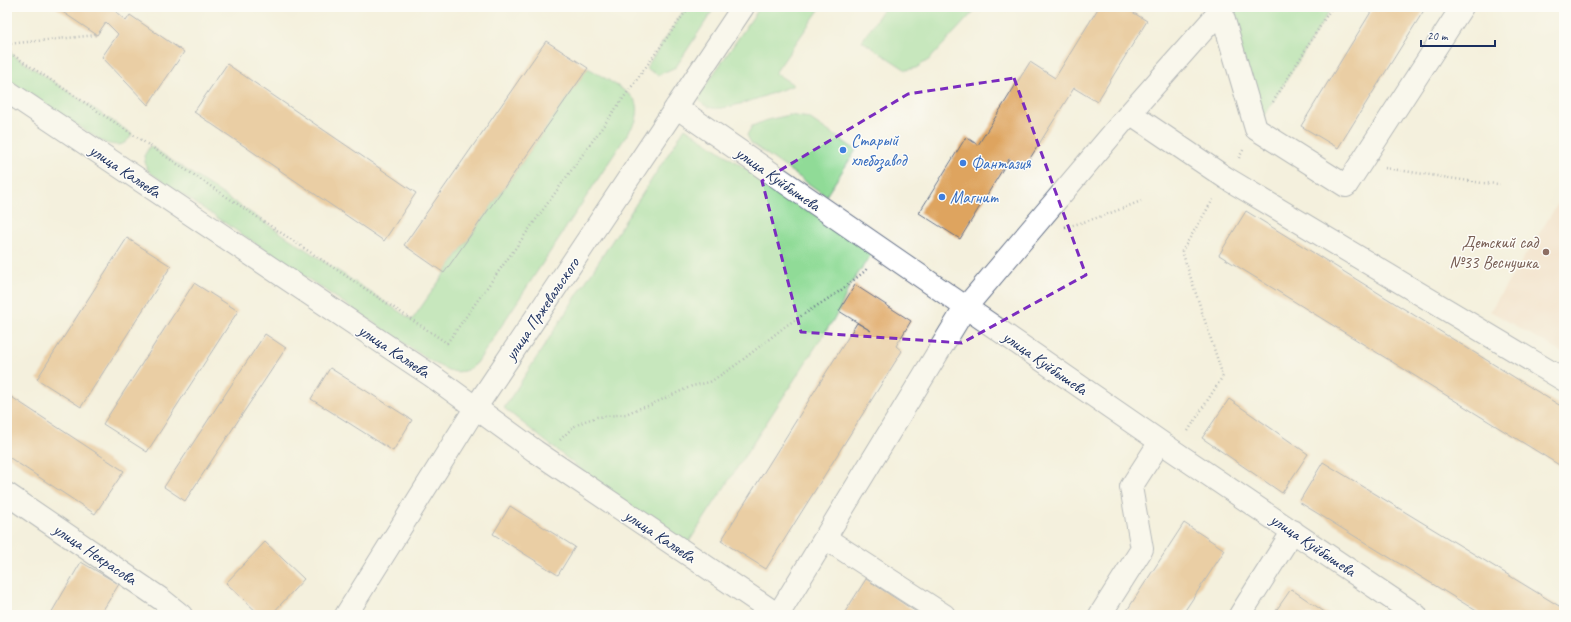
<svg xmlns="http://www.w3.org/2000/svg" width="1571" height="622" font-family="Caveat,sans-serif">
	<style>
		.built { fill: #f2d5bd }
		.green { fill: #90db97; stroke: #56857a }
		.building { fill: #dea45f }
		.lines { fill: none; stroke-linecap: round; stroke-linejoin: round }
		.minor-casing { stroke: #67738a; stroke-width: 24 }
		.path { stroke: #67738a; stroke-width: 2.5; stroke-dasharray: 1 3; stroke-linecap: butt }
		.minor { stroke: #fff; stroke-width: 22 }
		.marked { fill: none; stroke: #7b2cbf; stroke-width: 3; stroke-dasharray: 8 5; stroke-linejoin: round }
		.shop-dot { fill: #3f7fe0; stroke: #fdfcf7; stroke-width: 1.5 }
		.education-dot { fill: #8d6e63; stroke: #fdfcf7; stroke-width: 1.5 }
		.labels { text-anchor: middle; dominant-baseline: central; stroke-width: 3; stroke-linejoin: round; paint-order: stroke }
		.shop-label { font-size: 17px; fill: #366cbe; stroke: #fdfcf7; text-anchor: start }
		.street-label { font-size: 17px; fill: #1b2f5e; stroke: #fdfcf7 }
		.education-label { font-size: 17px; fill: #785e54; stroke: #fdfcf7; text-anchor: end }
	</style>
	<rect width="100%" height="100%" fill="#fdfcf7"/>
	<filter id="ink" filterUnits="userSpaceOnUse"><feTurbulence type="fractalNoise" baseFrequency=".025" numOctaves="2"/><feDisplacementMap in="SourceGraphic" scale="8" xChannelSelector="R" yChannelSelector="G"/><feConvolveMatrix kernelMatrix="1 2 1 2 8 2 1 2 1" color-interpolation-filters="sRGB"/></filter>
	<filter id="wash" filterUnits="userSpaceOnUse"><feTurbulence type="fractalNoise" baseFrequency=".012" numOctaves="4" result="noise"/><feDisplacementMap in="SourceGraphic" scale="16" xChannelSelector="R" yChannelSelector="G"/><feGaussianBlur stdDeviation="0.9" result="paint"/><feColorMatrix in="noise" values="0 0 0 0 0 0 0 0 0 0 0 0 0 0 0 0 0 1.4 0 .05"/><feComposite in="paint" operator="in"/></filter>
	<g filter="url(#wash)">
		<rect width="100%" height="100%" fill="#f4f0dd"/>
		<path class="built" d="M1564 194V354L1490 311Z"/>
		<path class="green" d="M686 7H715L676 67 658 75 646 68Z
			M760 7H821L775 73 794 85C775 92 729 111 712 108 706 107 702 104 699 100L701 92Z
			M885 7H974L976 9 930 59 916 68 906 70 862 41Z
			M1219 7H1332L1256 129Z
			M7 51 132 134C125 147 118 146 105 143L7 79Z
			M588 68C598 74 632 93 636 102 639 108 637 115 636 121L477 363C460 379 446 370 429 360L149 172 146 166 144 156 150 146 412 320Z
			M790 115 809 118 856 150 826 196 751 143 747 135 752 126 767 120Z
			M685 128 872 253 849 287 839 311 683 551 504 408Z"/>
		<g id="blocks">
			<path class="building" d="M55 7H116L114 10 126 21 130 15 184 52 148 105 102 57 118 34 106 22 97 35Z
				M1099 7H1124L1147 21 1097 102 1074 88 1024 168 1009 159 960 239 919 213 966 137 978 145 1030 62 1055 78Z
				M1374 7H1426L1338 148 1301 126Z
				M546 41 588 68 444 273 404 245Z
				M227 64 416 193 384 241 194 112Z
				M1246 211 1564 408V468L1219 255Z
				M127 238 171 266 81 407 37 379Z
				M194 283 238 311 147 452 103 424Z
				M855 285 911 321 896 346 902 351 766 569 721 541 857 323 871 331 839 311Z
				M265 334 286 348 185 501 164 487Z
				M330 368 412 420 393 451 311 399Z
				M7 394 124 471 95 514 7 456Z
				M1229 399 1308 454 1282 493 1202 438Z
				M1323 462 1564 609V615H1483L1299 502Z
				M510 506 575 547 558 575 493 534Z
				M1184 523 1225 550 1182 615H1124Z
				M265 542 304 579 271 615H260L226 583Z
				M81 562 119 584 100 615H50Z
				M866 579 921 615H843Z
				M1291 589 1329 615H1273Z"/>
		</g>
	</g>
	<g filter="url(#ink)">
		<use href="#blocks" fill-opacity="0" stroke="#67738a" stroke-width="1"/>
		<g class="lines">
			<g class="minor-casing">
				<path id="minor" d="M1224 7 1221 10 1256 129 1346 186 1462 7
					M7 91 432 376 535 451 778 615
					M676 107 1175 452 1416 615
					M1130 113 1221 10
					M7 494 161 599 181 615
					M825 538 944 615
					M346 615 476 407 743 7
					M778 615 965 308 1130 113 1226 178 1564 380
					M1100 615 1142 549 1131 487 1160 442
					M1240 615 1293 531"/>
			</g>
			<path class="path" d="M7 44 97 35
				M7 51 447 343 689 7
				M1273 102 1332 7
				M1239 158 1244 148
				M1385 168 1482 183 1500 184
				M1065 227C1091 221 1116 211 1141 201
				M1188 431 1223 376 1182 251 1214 198
				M560 440 573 427 585 421 597 417 626 414 637 409 648 406 692 386 710 382 736 365 787 325 840 291 865 271 867 268"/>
			<use href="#minor" class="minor"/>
		</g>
	</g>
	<path d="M0 0H1571V622H0ZM1014 78 1086 275 962 343 801 332 762 181 908 94Z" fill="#f4f0dd" fill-opacity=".55" fill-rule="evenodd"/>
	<path class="marked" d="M1014 78 1086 275 962 343 801 332 762 181 908 94Z"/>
	<g class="shop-dot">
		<circle cx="843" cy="150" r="4"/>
		<circle cx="963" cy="163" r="4"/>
		<circle cx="942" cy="197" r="4"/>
	</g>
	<circle class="education-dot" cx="1546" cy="252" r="4"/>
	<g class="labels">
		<g class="shop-label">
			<text x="851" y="140">Старый<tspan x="851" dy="20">хлебозавод</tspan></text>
			<text x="971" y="163">Фантазия</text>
			<text x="950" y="197">Магнит</text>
		</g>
		<g class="street-label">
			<text transform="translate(125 171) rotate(34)">улица Каляева</text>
			<text transform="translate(778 179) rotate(35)">улица Куйбышева</text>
			<text transform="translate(542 309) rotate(-56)">улица Пржевальского</text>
			<text transform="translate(394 351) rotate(34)">улица Каляева</text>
			<text transform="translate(1045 363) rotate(35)">улица Куйбышева</text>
			<text transform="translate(660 536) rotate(34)">улица Каляева</text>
			<text transform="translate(1313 545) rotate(34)">улица Куйбышева</text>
			<text transform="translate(95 554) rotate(34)">улица Некрасова</text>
		</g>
		<g class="education-label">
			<text x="1538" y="242">Детский сад<tspan x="1538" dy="20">№33 Веснушка</tspan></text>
		</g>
	</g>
	<rect width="1571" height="622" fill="none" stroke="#fdfcf7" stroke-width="24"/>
	<path d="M1421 40v6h74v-6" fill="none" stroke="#1b2f5e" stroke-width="2"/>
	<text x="1427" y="40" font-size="12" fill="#1b2f5e" stroke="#fdfcf7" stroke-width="3" paint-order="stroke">20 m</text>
</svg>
